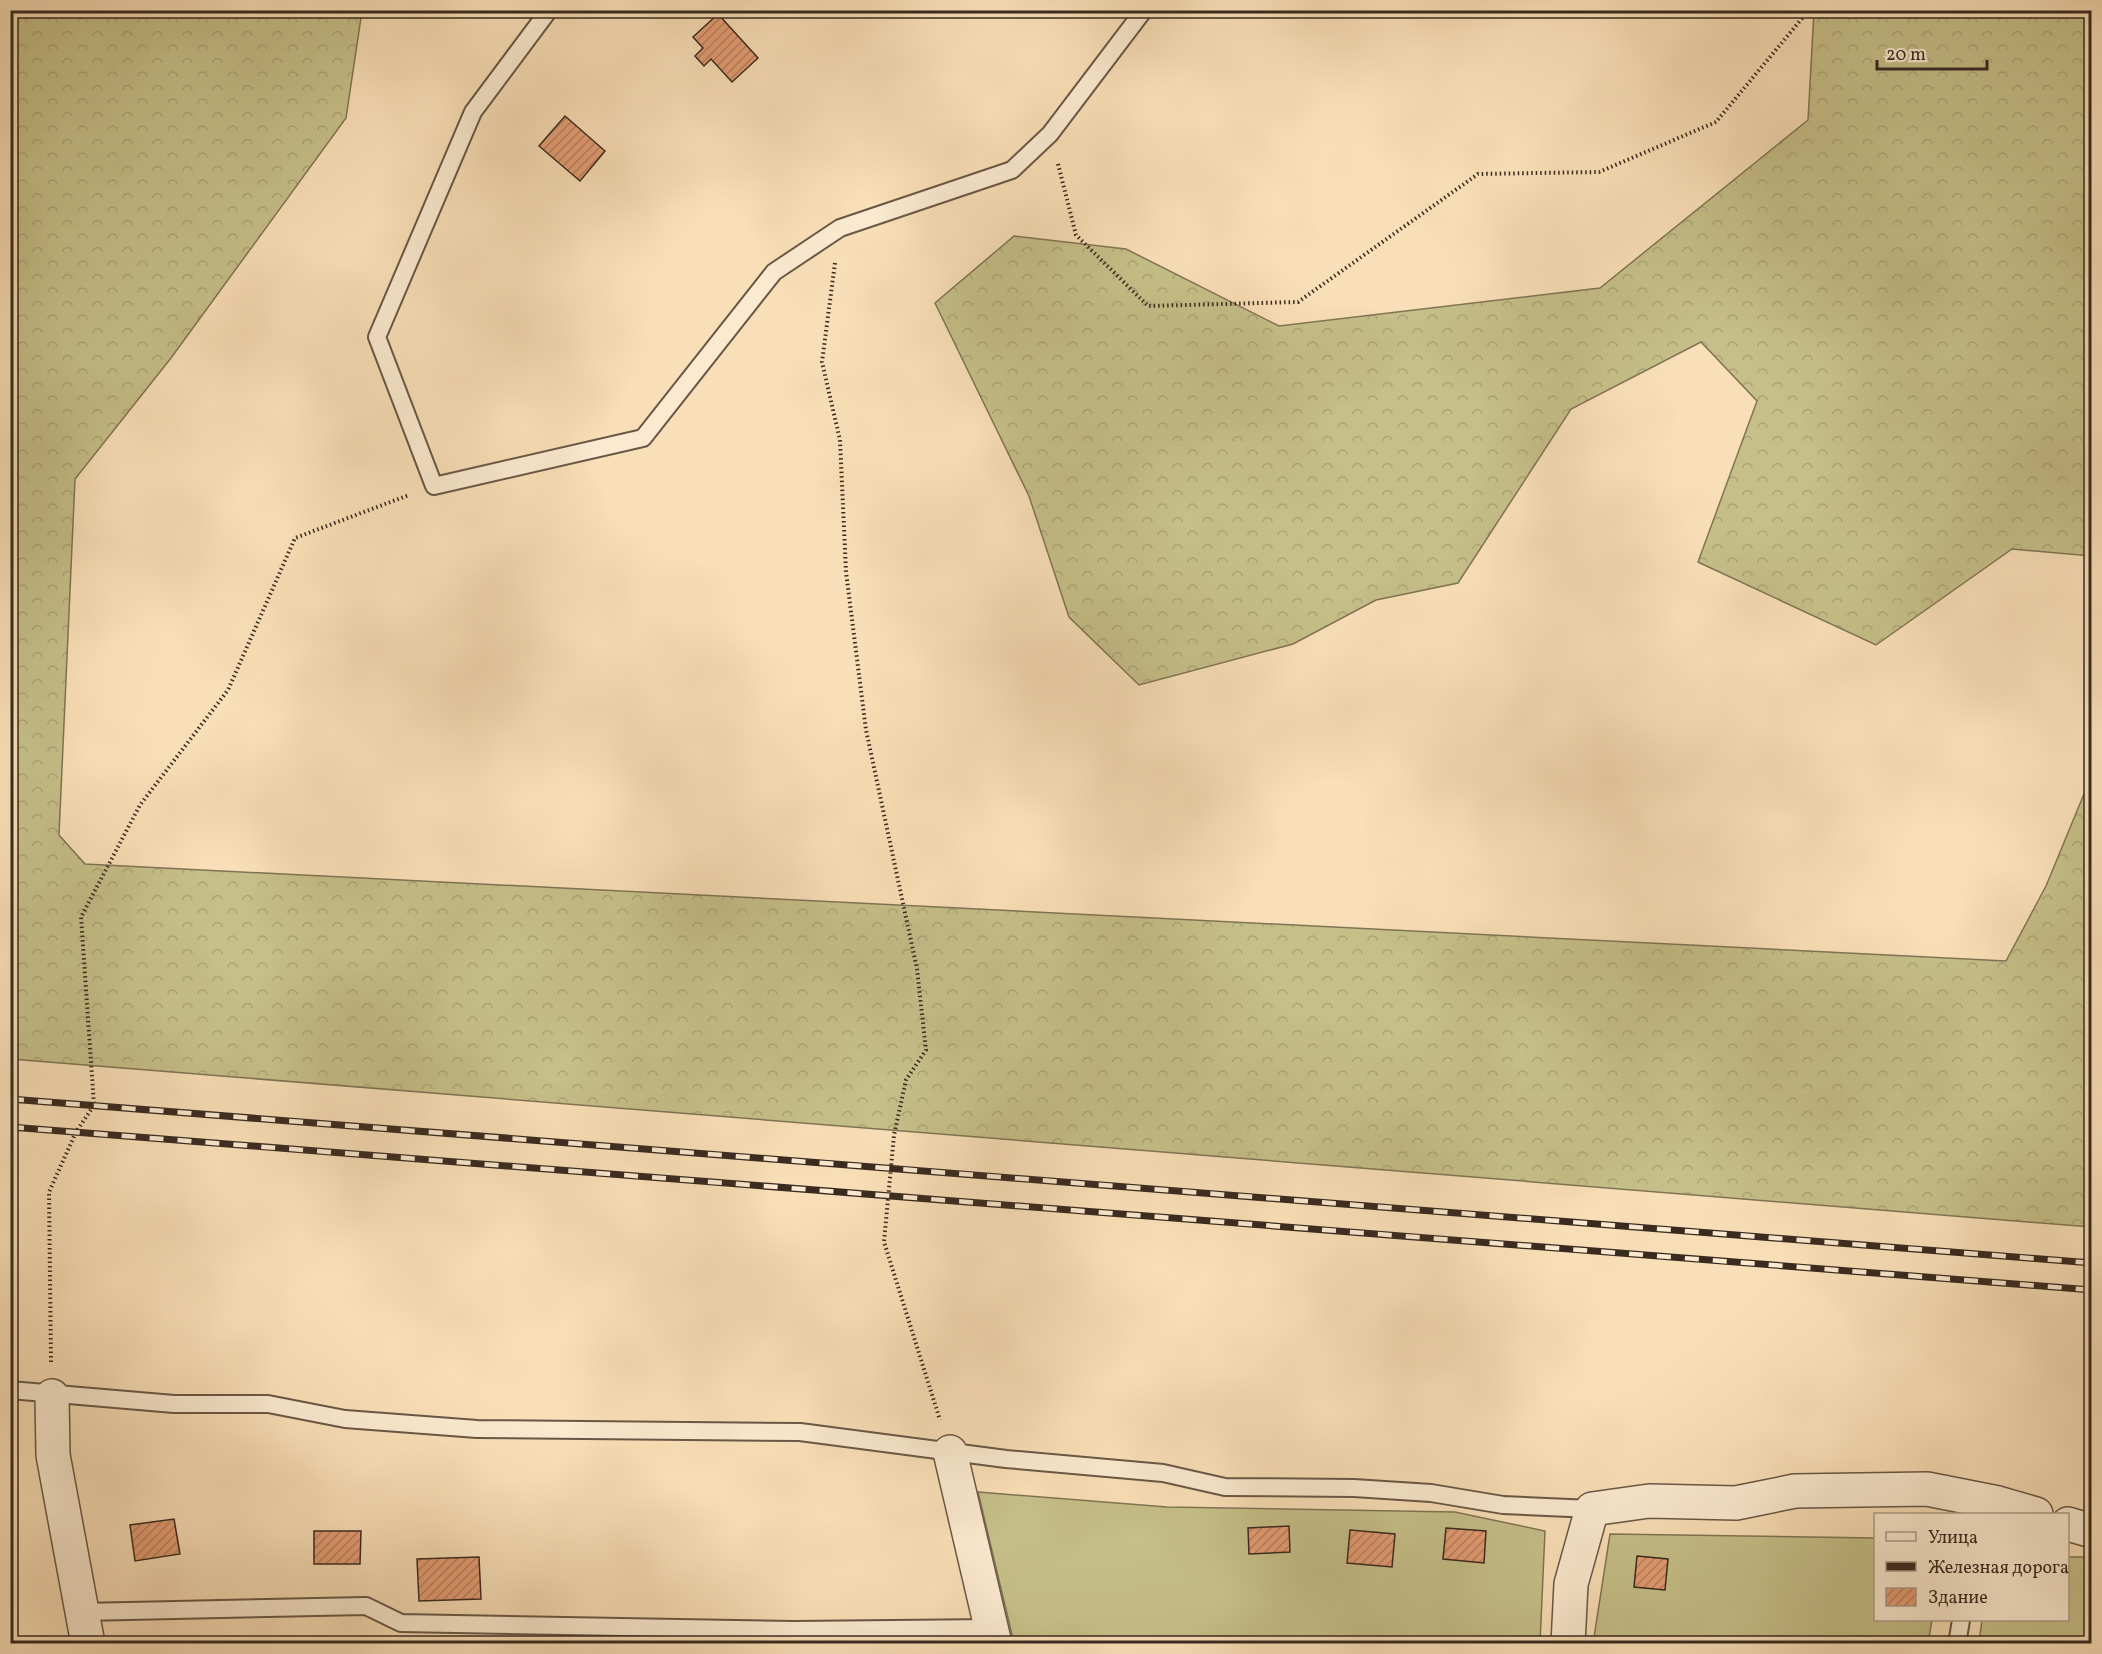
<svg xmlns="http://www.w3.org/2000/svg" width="2102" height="1654" font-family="Vollkorn,serif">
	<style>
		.forest { fill: url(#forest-crowns); stroke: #807454; stroke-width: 1.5 }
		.garden { fill: #c6bf89; stroke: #807454; stroke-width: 1.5 }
		.building { fill: url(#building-hatch); stroke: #392a20; stroke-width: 1.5 }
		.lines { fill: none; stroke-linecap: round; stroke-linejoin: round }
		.lane-casing { stroke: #695746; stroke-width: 20 }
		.street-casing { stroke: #695746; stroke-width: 36 }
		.path { stroke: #392a20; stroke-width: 4; stroke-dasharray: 1.5 3; stroke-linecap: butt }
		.lane { stroke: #fbead0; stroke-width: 16 }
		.street { stroke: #fbead0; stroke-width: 33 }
		.rail-casing { stroke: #392a20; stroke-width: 7 }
		.rail { stroke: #fbead0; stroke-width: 4.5; stroke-dasharray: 14; stroke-linecap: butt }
	</style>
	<defs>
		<pattern id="forest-crowns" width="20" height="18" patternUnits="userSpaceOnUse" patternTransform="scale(1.5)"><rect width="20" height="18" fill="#c6bf89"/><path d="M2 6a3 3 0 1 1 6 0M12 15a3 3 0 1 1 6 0" fill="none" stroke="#aba476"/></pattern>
		<pattern id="building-hatch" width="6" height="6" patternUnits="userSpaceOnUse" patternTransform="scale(1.5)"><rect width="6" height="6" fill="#e49d74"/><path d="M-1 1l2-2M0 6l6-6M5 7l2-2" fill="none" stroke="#ba805f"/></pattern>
	</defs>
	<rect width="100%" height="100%" fill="#f9dfb7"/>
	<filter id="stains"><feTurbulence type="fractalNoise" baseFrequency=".00333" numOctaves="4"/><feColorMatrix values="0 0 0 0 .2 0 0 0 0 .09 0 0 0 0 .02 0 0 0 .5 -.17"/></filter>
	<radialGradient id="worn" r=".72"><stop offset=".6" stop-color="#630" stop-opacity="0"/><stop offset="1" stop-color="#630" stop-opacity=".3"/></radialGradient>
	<path class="forest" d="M10 11H362L346 118 171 358 75 479 59 835 85 864 2006 961 2046 886 2091 777V1227L11 1059Z
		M1814 11H2091V556L2012 549 1876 645 1698 562 1757 401 1701 342 1571 409 1458 583 1376 600 1293 644 1139 685 1069 617 1029 496 935 303 1014 236 1126 249 1279 326 1600 288 1808 120Z"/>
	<path class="garden" d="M978 1492 1167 1507 1455 1512 1545 1531 1540 1643H1014Z
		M1610 1534 1875 1538 1876 1620H1932L1928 1643 1593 1644Z
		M2068 1557H2091V1643H1979L1982 1620H2068Z"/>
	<path class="building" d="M718 14 758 58 732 82 711 59 704 66 695 56 703 48 693 37Z
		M565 116 605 151 580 181 539 146Z
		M174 1519 180 1554 135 1561 130 1525Z
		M1289 1526 1290 1552 1249 1554 1248 1528Z
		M1446 1528 1486 1531 1484 1563 1443 1559Z
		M1350 1530 1395 1534 1392 1567 1347 1563Z
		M314 1531H361L360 1564H314Z
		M1637 1556 1668 1559 1665 1590 1634 1587Z
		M479 1557 481 1599 419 1601 417 1559Z"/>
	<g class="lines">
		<g class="lane-casing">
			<path id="lane" d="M549 10 473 112 377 337 434 486 643 438 774 272 840 228 1012 170 1050 134 1144 10
				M10 1390 174 1404H268L345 1419 477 1429 800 1432 1006 1459 1163 1473 1225 1487 1354 1488 1431 1493 1503 1505 1592 1509
				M82 1612 366 1606 401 1623 794 1630 992 1628
				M1957 1644 1961 1620"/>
		</g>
		<g class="street-casing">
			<path id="street" d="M52 1396 53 1455 88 1644
				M950 1452 995 1644
				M2068 1524 2092 1531
				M1568 1644 1571 1584 1592 1509 1649 1501 1736 1503 1795 1491 1927 1489 1998 1503 2036 1514"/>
		</g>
		<path class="path" d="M1058 164 1076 235 1148 306 1298 302 1478 174 1599 172 1716 122 1809 10
			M835 263 822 362 840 440 846 572 866 730 917 969 926 1050 906 1080 894 1135 884 1242 940 1420
			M51 1362 49 1192 76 1132 94 1105 81 917 140 805 228 690 295 538 409 495"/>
		<use href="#lane" class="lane"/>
		<use href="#street" class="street"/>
		<g class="rail-casing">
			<path id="rail" d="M10 1099 2092 1263
				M10 1127 2092 1290"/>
		</g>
		<use href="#rail" class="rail"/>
	</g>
	<rect width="2102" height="1654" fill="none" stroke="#f9dfb7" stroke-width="36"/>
	<rect x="12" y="12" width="2078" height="1630" fill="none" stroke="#392a20" stroke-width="3"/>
	<rect x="18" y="18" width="2066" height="1618" fill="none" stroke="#392a20" stroke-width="1.5"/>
	<rect x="1874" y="1513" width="195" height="108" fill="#fbead0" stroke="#ad9d8a" stroke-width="1.5"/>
	<rect x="1886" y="1532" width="30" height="9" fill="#fbead0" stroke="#ad9d8a" stroke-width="1.5"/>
	<text x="1928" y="1543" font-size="18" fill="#392a20">Улица</text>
	<rect x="1886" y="1562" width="30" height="9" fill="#392a20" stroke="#ad9d8a" stroke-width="1.5"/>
	<text x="1928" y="1573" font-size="18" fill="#392a20">Железная дорога</text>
	<rect x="1886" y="1588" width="30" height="18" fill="url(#building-hatch)" stroke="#ad9d8a" stroke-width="1.5"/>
	<text x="1928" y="1603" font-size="18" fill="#392a20">Здание</text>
	<path d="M1877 60v9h110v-9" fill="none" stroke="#392a20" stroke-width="3"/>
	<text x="1886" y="60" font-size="18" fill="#392a20" stroke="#fbead0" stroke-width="4.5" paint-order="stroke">20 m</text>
	<rect width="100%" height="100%" filter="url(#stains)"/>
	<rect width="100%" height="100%" fill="url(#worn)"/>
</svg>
